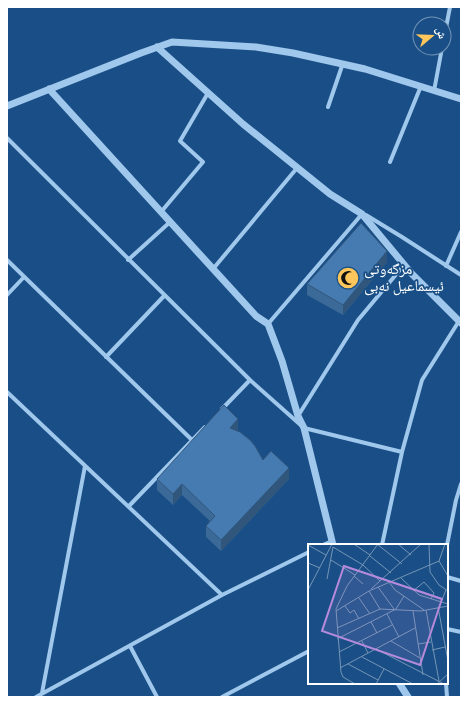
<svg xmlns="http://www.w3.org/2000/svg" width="468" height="704" font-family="Signika,'Noto Naskh Arabic',sans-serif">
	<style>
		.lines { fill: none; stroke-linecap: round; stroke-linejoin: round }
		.minor { stroke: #a0c7ec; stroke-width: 4 }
		.tertiary { stroke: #a0c7ec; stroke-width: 7 }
		.wall { fill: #3c6a98 }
		.shaded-wall { fill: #31567c }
		.building { fill: #467bb1; stroke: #31567c }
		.labels { text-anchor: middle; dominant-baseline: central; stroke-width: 3.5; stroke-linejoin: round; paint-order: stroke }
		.poi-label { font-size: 15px; fill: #fff; stroke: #194f86; text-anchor: start }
		.inset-road { fill: none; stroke: #7595b6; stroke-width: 1 }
		.view { fill: #b68bdc; fill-opacity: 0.15; stroke: #b68bdc; stroke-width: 2 }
		.inset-edge { fill: none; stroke: #fff; stroke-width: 2 }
	</style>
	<rect width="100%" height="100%" fill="#194f86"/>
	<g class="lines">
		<path class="minor" d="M444 38 450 7
			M434 91 442 48
			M328 107 343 63
			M7 138 250 380 304 428 402 452
			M390 162 421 86
			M161 212 203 162 180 141 208 93
			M366 215 402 237 461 275
			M7 260 192 440
			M128 260 170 222
			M446 266 461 232
			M213 269 297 168
			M7 295 24 277
			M268 324 362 214
			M106 357 164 296
			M7 392 222 595
			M222 409 250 380
			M298 416 358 320 404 265
			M129 506 205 427
			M323 545 332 541
			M382 545 402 452 422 380 459 321
			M447 545 456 500 461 484
			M447 577 461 581
			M447 629 461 632
			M130 646 157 697
			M446 683 447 697
			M42 693 85 466
			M36 697 222 595 309 552
			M222 697 309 651"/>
		<path class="tertiary" d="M157 47 243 124 330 194 362 214 411 273 461 323
			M49 89 256 316 268 324 282 361 298 416 304 428 333 545
			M7 106 141 53 172 42 256 47 293 53 365 69 461 99
			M399 683 408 697"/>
	</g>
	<path class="wall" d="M387 262 343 315 307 295V284Z
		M238 430 237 431 263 460 289 479 221 551 206 537V526L210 521 182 495 173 505 157 490V479Z"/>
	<path class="shaded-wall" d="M387 251V262L343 315V305Z
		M238 419V430L230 439V428Z
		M289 468V479L221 551V540Z
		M182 484V495L173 505V494Z"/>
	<path class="building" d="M361 223 387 251 343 305 307 284Z
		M224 405 238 419 230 428 240 432 250 440 255 446 263 460 271 451 289 468 221 540 206 526 215 516 182 484 173 494 157 479Z"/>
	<defs>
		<g id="mosque-disc" transform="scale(1.15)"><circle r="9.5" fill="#ffc65b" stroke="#194f86"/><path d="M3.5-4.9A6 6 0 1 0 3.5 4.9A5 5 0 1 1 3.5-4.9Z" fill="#111"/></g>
	</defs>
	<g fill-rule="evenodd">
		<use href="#mosque-disc" x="348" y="278"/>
	</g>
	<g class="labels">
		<g class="poi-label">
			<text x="364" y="269">مزگەوتی<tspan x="364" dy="17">ئیسماعیل نەبی</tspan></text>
		</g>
	</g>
	<g transform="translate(308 544)">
		<rect width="140" height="140" fill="#194f86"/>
		<path class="inset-road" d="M46 0 62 11M69 0 94 20M90 0 103 11M121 0 122 28 131 41 140 47M0 1 18 11M25 3 55 21 72 37M62 12 83 29M23 16 47 31M131 17 140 32M0 19 12 24M46 32 55 40M93 34 111 51 140 60M19 35 25 3M81 38 87 46 116 66M70 43 86 65M63 45 113 0M0 46 24 0M61 47 72 65M105 47 116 38 126 49 123 55M51 54 62 70M133 58 138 46M37 62 42 69 46 66 51 75M130 63 140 117M118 66 131 137M28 67 61 47 131 17 137 0M105 67 115 131M79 70 91 93M63 78 69 89M29 84 72 65 113 67 140 62M29 95 88 65 96 52M54 97 60 109M83 97 112 114M110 100 123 98M68 105 136 140M124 106 137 103M31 108 84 81M54 113 105 140M40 120 70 136M32 124 107 84M47 140 35 133 33 128 28 65 39 42 70 0M68 140 76 125M129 140 140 130"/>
		<path class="view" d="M36 22 134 55 112 121 14 87Z"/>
		<rect width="140" height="140" class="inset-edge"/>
	</g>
	<rect width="468" height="704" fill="none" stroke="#ffffff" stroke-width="16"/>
	<g transform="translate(432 36) rotate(71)"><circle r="19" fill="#194f86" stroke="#7595b6"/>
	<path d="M0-3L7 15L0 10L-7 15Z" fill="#ffc65b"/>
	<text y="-6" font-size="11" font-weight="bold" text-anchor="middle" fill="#ffffff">ش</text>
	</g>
</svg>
